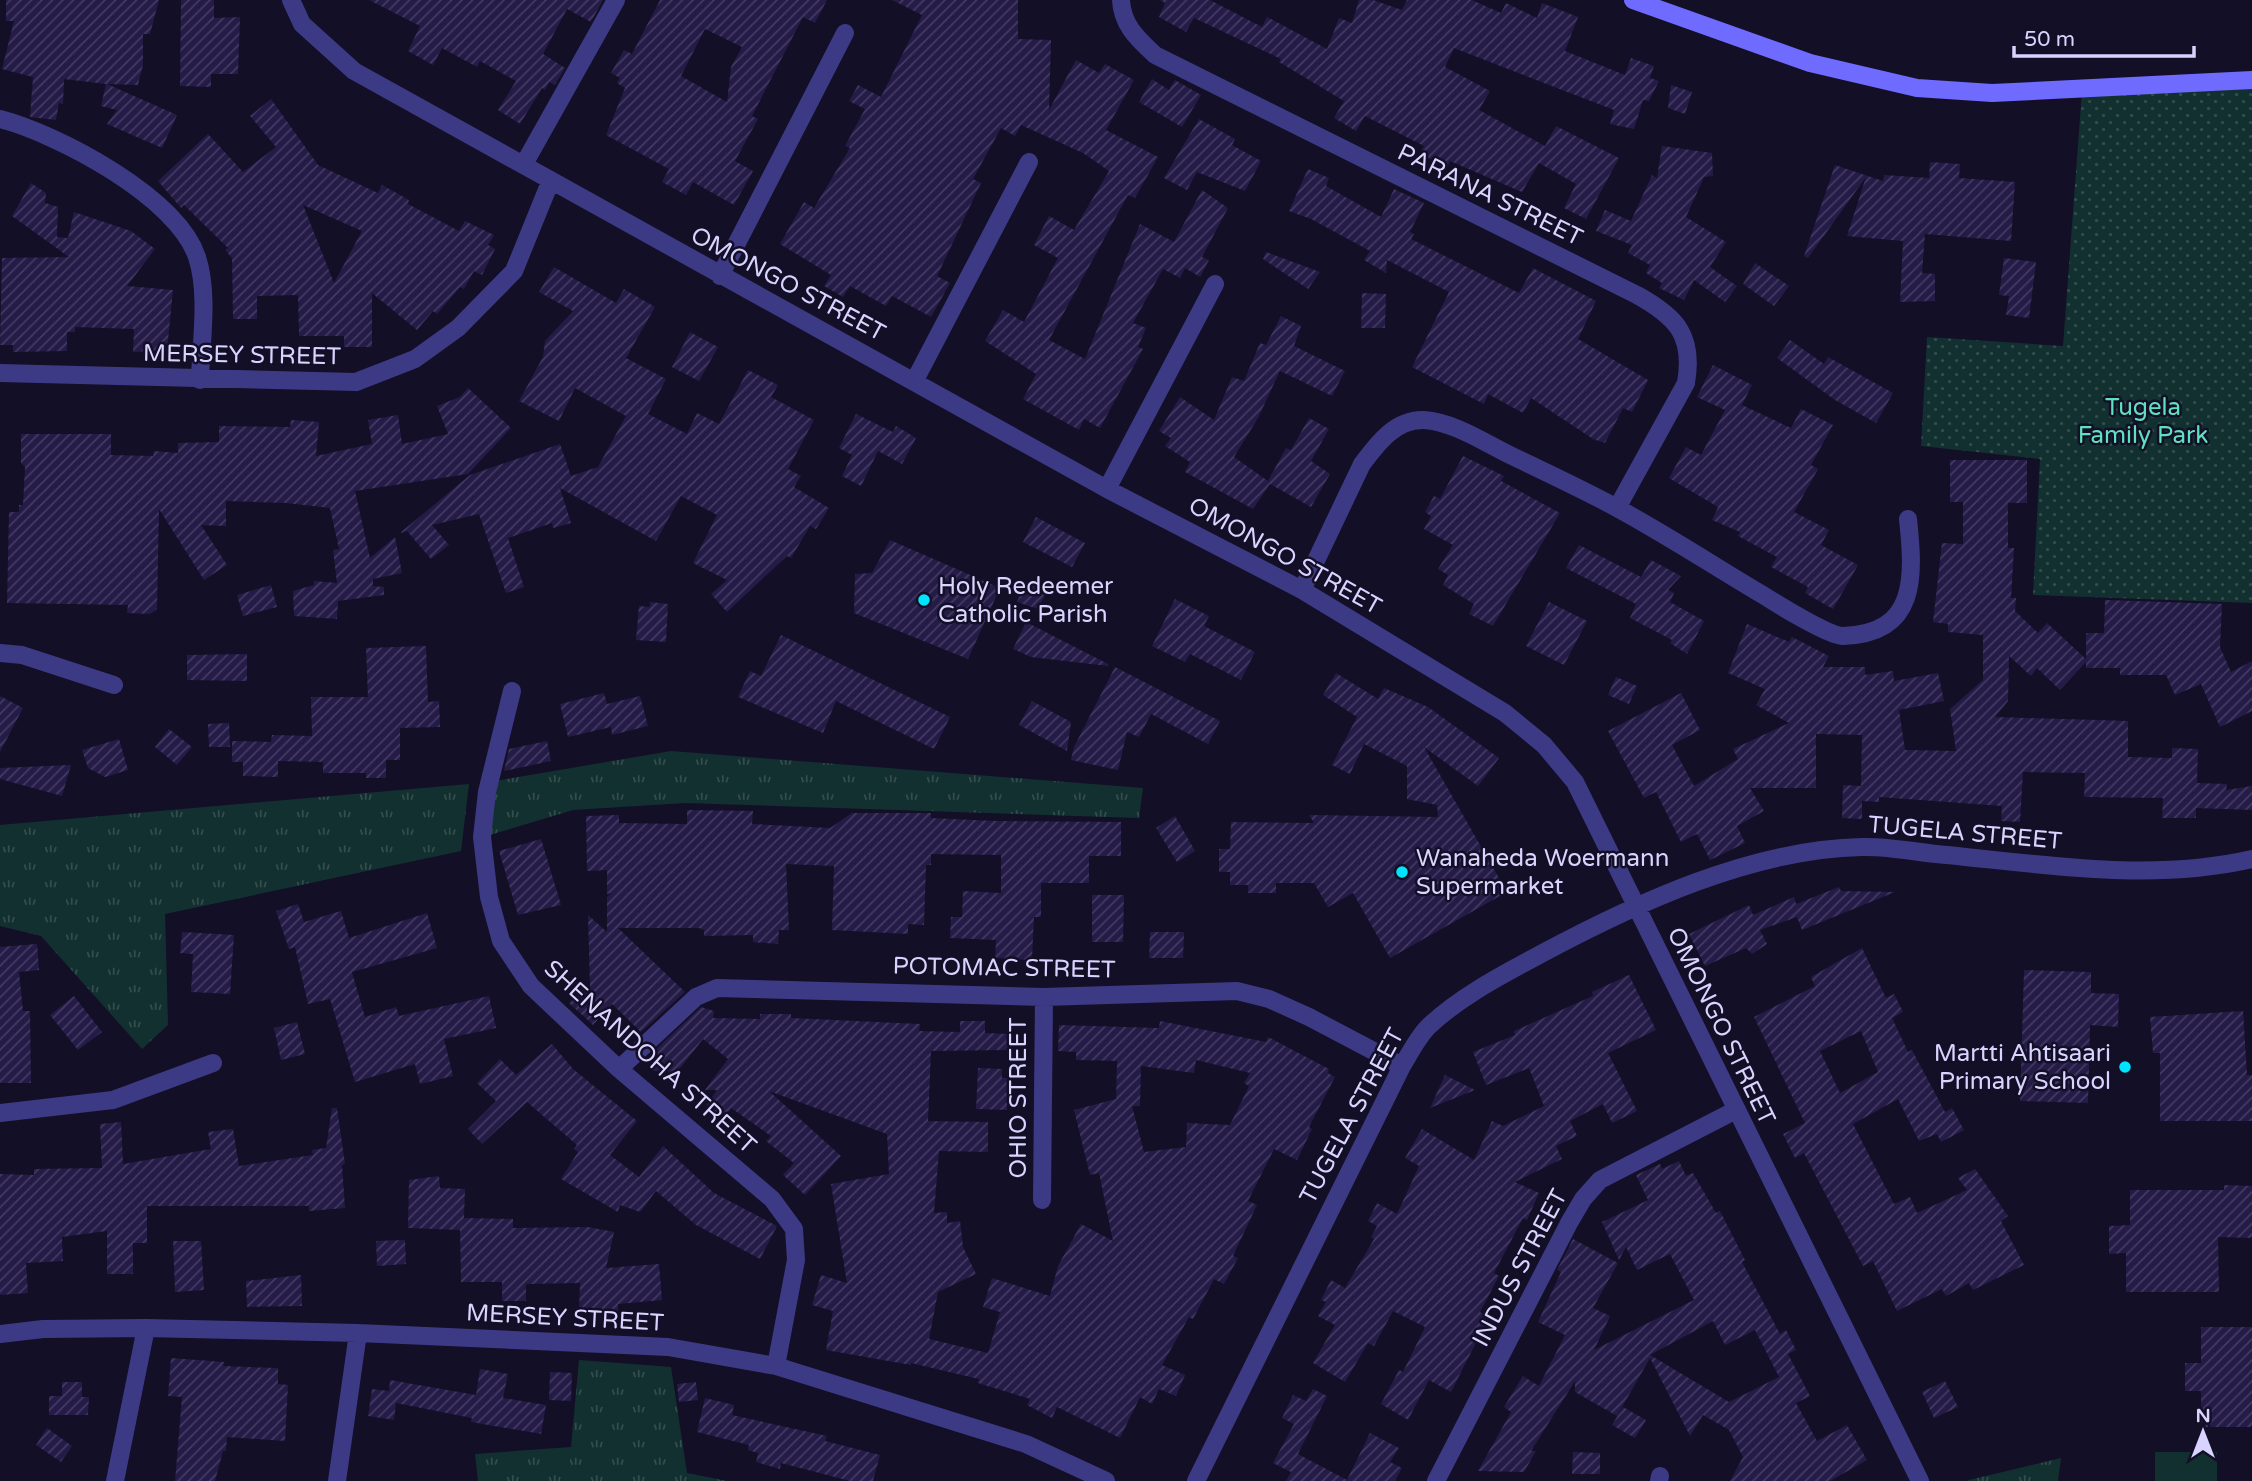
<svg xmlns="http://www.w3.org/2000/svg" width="2252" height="1481" font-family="'Varela Round',sans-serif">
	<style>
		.grass { fill: url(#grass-tufts) }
		.park { fill: url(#park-dots) }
		.pitch { fill: #12302f }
		.building { fill: url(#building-hatch); fill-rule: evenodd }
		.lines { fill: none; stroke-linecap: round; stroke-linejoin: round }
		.street { stroke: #3d3a85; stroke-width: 18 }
		.secondary { stroke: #6f6bff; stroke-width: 18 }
		.poi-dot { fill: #00e5ff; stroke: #130f26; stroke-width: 2.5 }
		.labels { text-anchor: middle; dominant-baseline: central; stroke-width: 5; stroke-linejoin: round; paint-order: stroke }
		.street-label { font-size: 24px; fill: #d9d4ff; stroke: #130f26 }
		.park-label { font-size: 24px; fill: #5fe0c0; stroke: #130f26 }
		.poi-label { font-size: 24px; fill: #d9d4ff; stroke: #130f26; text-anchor: start }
	</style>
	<defs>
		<pattern id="grass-tufts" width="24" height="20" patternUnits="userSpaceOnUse" patternTransform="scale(1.75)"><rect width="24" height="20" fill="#12302f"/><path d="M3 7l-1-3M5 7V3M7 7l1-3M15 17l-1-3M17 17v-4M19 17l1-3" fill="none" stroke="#344d4e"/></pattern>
		<pattern id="park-dots" width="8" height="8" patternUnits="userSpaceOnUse" patternTransform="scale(1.75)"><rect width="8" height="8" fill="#12302f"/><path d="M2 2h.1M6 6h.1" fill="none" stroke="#344d4e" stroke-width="1.8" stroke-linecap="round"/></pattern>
		<pattern id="building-hatch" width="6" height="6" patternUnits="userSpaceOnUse" patternTransform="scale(1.75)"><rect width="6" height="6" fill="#241b47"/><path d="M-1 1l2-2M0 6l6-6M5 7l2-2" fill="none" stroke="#433b63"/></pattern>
	</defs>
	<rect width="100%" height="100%" fill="#130f26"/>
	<path class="grass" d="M671 751 1143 788 1139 818 685 803 573 810 483 837 489 782Z
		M469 784 461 851 165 914 168 1025 142 1049 41 936 0 926V825Z
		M579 1360 671 1367 687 1473 727 1481H478L475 1454 571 1447Z
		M2061 1458 2058 1481H1968L1969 1480Z"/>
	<path class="park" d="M2252 80V603L2033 595 2040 459 1921 446 1927 337 2063 346 2082 91Z"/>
	<path class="pitch" d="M2155 1452H2217V1481H2155Z"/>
	<path class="building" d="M6 0H159L150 34H143V65L138 85 107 84 177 115 162 148 107 124 117 110 101 106 106 84 64 79 63 104 59 103 56 120 30 117 33 77 2 69 14 21H6Z
		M181 0H214V18L240 17 238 74H211V87L180 86Z
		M369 0H603L591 22 567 9 543 54 565 68 555 85 549 82 545 90 542 88 520 124 498 110 516 81 480 61 477 67 442 48 433 65 408 51 420 26Z
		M660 0H827L815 23 803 17 752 116 758 119 735 161 753 171 734 205 693 182 686 195 662 182 669 169 606 135 625 88 617 83 620 78 611 73 624 50 632 54ZM705 29 742 47 731 67 727 102 681 76Z
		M892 0H1018V39L1051 40 1049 110 1076 60 1099 73 1105 64 1134 80 1106 130 1158 157 1135 198 1128 195 1049 340 1085 359 1140 224 1174 242 1202 190 1228 208 1202 257 1209 260 1200 277 1185 268 1180 278 1163 269 1133 323 1146 328 1138 347 1143 349 1100 428 1084 419 1079 430 1023 399 1036 374 985 341 1003 310 1024 322 1058 258 1034 245 1049 216 1074 230 1109 171 1083 153 1021 125 1015 136 1001 128 973 179 981 183 937 276 950 283 931 317 892 296 886 306 850 286 843 297 824 286 831 275 780 244 804 202 814 208 850 148 845 146 865 109 849 101 858 85 881 97 922 15Z
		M1160 0H1210L1262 27 1267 17 1327 49 1339 18 1352 23 1359 0H1373L1402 10 1407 0H1472L1501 13 1506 3 1537 18 1542 3 1578 17 1565 51 1625 75 1631 58 1654 66 1650 78 1659 81 1649 101 1643 100 1634 129 1610 124 1614 110 1454 48 1445 67 1490 91 1479 110 1545 146 1556 126 1619 158 1586 219 1564 208 1576 184 1539 163 1522 192 1450 161 1447 167 1420 154 1424 146 1365 116 1356 131 1334 118 1344 101 1279 62 1281 59 1194 18 1186 32 1159 17 1165 3Z
		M1152 79 1169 90 1175 80 1201 95 1182 127 1139 102Z
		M1671 85 1692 92 1685 114 1668 108Z
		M271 99 318 165 378 193 382 185 409 200 408 204 459 231 465 221 494 235 488 245 495 249 482 275 474 271 464 289 460 287 437 314 433 311 417 330 372 293V347H344V336H299L298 295 257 296V319H233L232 258 225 250 228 248 184 205 181 208 158 181 208 134 243 172 276 147 250 116ZM303 205 362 231 334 283Z
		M1199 119 1235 139 1232 145 1261 161 1245 191 1197 172 1187 190 1164 178Z
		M1662 146 1712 153 1713 176 1704 177 1686 217 1726 242 1710 267 1737 286 1725 302 1694 280 1684 300 1659 288 1662 283 1646 273 1650 265 1628 253 1632 245 1596 231 1605 210 1631 221 1652 175 1657 178Z
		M1930 162 1960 164 1959 178 2015 182 2011 241 1925 234 1922 273 1935 274V301L1900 302 1903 241 1847 236 1866 177 1808 258 1804 256 1835 165 1883 181 1884 175 1929 178Z
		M1308 169 1329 178 1326 186 1381 217 1394 189 1424 203 1410 232 1414 234 1411 239 1519 293 1533 268 1596 301 1578 339 1648 380 1632 412 1623 408 1605 443 1593 439 1531 398 1523 413 1488 394 1484 404 1412 367 1449 292 1387 260 1386 273 1364 260 1370 251 1311 219 1289 211Z
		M31 183 46 193 45 203 58 207 57 237 68 238 74 212 131 231 155 249 127 286 173 290 167 350 133 352 134 329 75 327V332H67V351L13 352V345H0L2 258 69 257 12 216Z
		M1266 252 1320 272 1308 289 1263 259Z
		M2004 258 2036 262 2029 318 2006 315 2009 296 1999 295Z
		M1755 263 1789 286 1774 306 1743 284Z
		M554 267 616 303 624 289 655 307 626 358 666 379 648 414 687 434 697 413 719 424 748 370 778 385 771 397 814 420 788 469 801 476 794 487 829 508 816 529 810 526 791 558 787 556 727 612 711 594 727 580 693 563 717 515 681 496 656 541 560 488 571 523 553 528 552 523 508 538 524 587 506 593 479 514 432 525 449 545 431 559 407 531 400 533 470 475 560 444 571 476 598 467 626 416 575 388 559 421 519 401 543 357 545 341 573 311 539 292Z
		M1362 293 1386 294 1385 328H1361Z
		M1281 316 1301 326 1294 346 1345 371 1332 396 1280 371 1258 418 1234 457 1268 481 1286 448 1291 450 1309 418 1329 429 1311 461 1330 474 1311 507 1270 484 1253 509 1185 472 1190 462 1165 446 1171 438 1159 431 1180 397 1214 420 1232 377 1244 381 1260 343 1266 345Z
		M690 332 718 347 699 381 672 367Z
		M1790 340 1824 364 1828 357 1893 393 1876 423 1835 400 1777 358Z
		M1713 365 1752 385 1742 405 1791 428 1801 409 1833 425 1811 465 1818 469 1794 512 1829 530 1821 545 1858 565 1833 609 1805 593 1808 587 1771 567 1777 557 1738 536 1740 532 1712 520 1718 507 1669 478 1686 447 1701 455 1725 410 1697 397Z
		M468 388 511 428 468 474 355 491 370 558 395 537 402 573 373 579V586L384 587V595L338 601 337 619 294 616 293 591 314 585V581L337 583 333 550 339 549 330 508 286 503 226 501V526L201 525 227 565 204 580 159 509 157 609 150 614 127 613 128 605 7 603 9 512H19V505H23L25 467 21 463V434H111V455L153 456 154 451 178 453V443L219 442V426L290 427 291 420 319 422 316 456 372 444 368 420 398 415 402 444 448 434 437 406 460 397Z
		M856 414 893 432 896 426 916 438 902 464 878 451 861 486 842 476 852 455 839 448Z
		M1463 456 1504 476 1501 481 1560 513 1493 626 1469 614 1474 604 1443 585 1448 575 1438 569 1453 545 1424 529 1431 516 1425 512 1434 496 1440 499Z
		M1950 460H2027V503H2008V548H2014L2011 598H2016L2015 611 2038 633 2047 623 2086 659V633H2104L2105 600 2222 604 2220 647 2231 672 2252 661V711L2220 727 2201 684 2175 695 2166 675H2120V668H2086V662L2060 690 2037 668 2031 676 2009 656 2008 701 1995 717 2128 721V757L2172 758V748L2198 749 2197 783 2227 784 2226 790 2252 786V810L2196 808V818H2162L2163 798 2084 797 2085 773 2023 772 2020 822 2001 821 2002 806 1879 797V802L1862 801V819L1842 818 1843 785 1861 786 1862 735 1816 734V788H1750L1764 811 1737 826 1745 843 1710 860 1697 834 1681 842 1656 792 1644 798 1608 731 1681 693 1700 730 1672 745 1694 786 1738 759 1733 749 1789 723 1756 705 1765 689 1728 673 1747 624 1789 642 1792 637 1829 656 1823 667H1865V675L1893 671 1894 681 1938 673 1944 701 1899 710 1905 750 1956 751 1950 709 1983 680V635L1948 632V624L1933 622 1942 543 1963 544V502H1950Z
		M1036 517 1085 543 1072 567 1023 542Z
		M890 540 1000 588 968 659 854 613 855 574 872 573Z
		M1579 545 1641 577 1651 560 1681 576 1668 590 1674 593 1670 602 1704 621 1687 654 1670 643 1672 640 1630 618 1636 604 1566 568Z
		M1025 582 1047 591 1038 609 1017 602Z
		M271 585 277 607 243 616 237 595Z
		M1175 599 1209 616 1204 626 1255 652 1241 680 1190 654 1185 662 1152 646Z
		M650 602 668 604 666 642 636 640 639 606 650 607Z
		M1549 602 1587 621 1564 665 1526 646Z
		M1026 622 1108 664V666L1031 657 1013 649Z
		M781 635 950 717 934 749 836 701 823 733 738 697 750 671 761 676Z
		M426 646 428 702 439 701 440 727 400 728V760H386V778H366V773H323V762L278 761V777L243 776V762H232V741L271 742 272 735 312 736 311 697H368L366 648Z
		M247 654V681L187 680V655Z
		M1115 667 1220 721 1208 744 1151 714 1139 737 1127 732 1118 770 1071 760 1074 747Z
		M1336 673 1378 699 1384 688 1428 707 1499 758 1478 786 1424 747 1507 892 1390 958 1353 893 1328 907 1314 883H1276V893H1248V885H1230V872H1219V849H1230L1231 822 1314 823 1309 815 1438 817 1437 805 1407 799V766L1364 744 1350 774 1332 765 1357 717 1323 695Z
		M1616 677 1637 686 1629 704 1608 695Z
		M604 693 607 704 640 696 648 726 612 735 611 727 568 737 560 704Z
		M0 696 23 708 0 752Z
		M1032 701 1071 722 1067 751 1019 725Z
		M229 723 230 747H209L208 724Z
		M169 729 192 747 177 765 155 747Z
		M119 739 128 770 105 777 88 768 82 750Z
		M547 741 551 761 504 771 509 749Z
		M71 765 62 796 0 779V768Z
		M687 810 753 811 752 824 830 828 852 813H931V818L995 821 1121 822V856H1089V883H1041V917H1034L1032 960 995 958 996 940 950 938 951 917H962L963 891 1001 893V855L931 854V865H926L924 925 908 924V934L832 930 834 866 786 864 789 930H779L778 944 753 942V935L704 936V930L699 928H618L685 992 641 1032 612 1004 593 1025 569 1003 582 989 590 988 588 915 607 932V897L611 893 607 894V870L587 871 586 816 619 815V823L687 824Z
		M1175 816 1195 851 1177 862 1156 828Z
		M541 839 561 905 518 915 499 851Z
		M1839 887 1841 891 1895 892 1802 930 1797 917 1760 930 1767 944 1752 954 1746 948 1705 966 1689 934 1749 905 1753 915 1794 897 1796 904Z
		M1092 895H1124L1123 942H1092Z
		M298 904 304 922 341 911 349 938 427 913 437 948 352 972 365 1017 396 1007 399 1016 489 996 496 1028 444 1039 453 1076 420 1084 415 1064 355 1082 330 999 308 1004 295 947 289 949 276 911Z
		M182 932 234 935 230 994 191 992 193 954 180 953Z
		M1150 932H1184L1183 958H1149Z
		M37 944 39 970 19 972 23 1011H30L31 1083H0V947Z
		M1862 948 1886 998 1894 994 1903 1012 1892 1018 1908 1052 1912 1050 1945 1112 1952 1108 1964 1130 1941 1142 1937 1134 1919 1141 1898 1099 1853 1124 1894 1204 1910 1197 1917 1213 1967 1190 1958 1178 1975 1169 2008 1216 2001 1221 2024 1265 1973 1290 1969 1283 1946 1296 1942 1289 1897 1311 1873 1261 1863 1266 1804 1153 1795 1158 1783 1134 1805 1123 1754 1017 1815 986 1811 977ZM1861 1031 1878 1072 1840 1093 1820 1051Z
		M2024 970 2091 972V993L2119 994 2118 1027 2090 1025 2088 1103 2020 1101Z
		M1629 975 1656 1030 1608 1053 1637 1111 1612 1123 1603 1104 1570 1121 1577 1136 1556 1146 1562 1159 1515 1182 1539 1193 1527 1220 1523 1218 1494 1273 1499 1276 1480 1312 1489 1317 1451 1392 1429 1380 1408 1420 1381 1404 1399 1370 1403 1372 1425 1327 1393 1311 1374 1346 1368 1343 1345 1382 1313 1363 1335 1325 1318 1316 1326 1302 1321 1300 1331 1280 1345 1288 1374 1239 1371 1237 1377 1226 1368 1221 1377 1203 1397 1214 1419 1166 1405 1158 1422 1129 1474 1160 1492 1121 1503 1126 1544 1106 1529 1068 1486 1085 1473 1052 1515 1035 1514 1031 1593 996 1592 992Z
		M74 996 102 1032 78 1050 50 1015Z
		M701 1007 714 1011 713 1018 760 1019V1014H791V1018L920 1024 919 1031 960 1032V1021H985V1033L1008 1034V1050L931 1051 928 1121 988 1122V1152L939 1151 934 1213 947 1212V1223L960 1221 963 1247 976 1274 938 1292 929 1339 988 1353 1000 1312 983 1307 992 1278 1050 1296 1058 1266 1081 1224 1113 1241 1099 1173 1090 1175 1074 1110 1116 1099 1117 1061 1076 1060V1052L1058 1051 1059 1025 1159 1028 1160 1021 1266 1042 1268 1037 1329 1069 1328 1073 1335 1077 1309 1127 1312 1129 1297 1160 1274 1149 1248 1201 1257 1205 1233 1256 1238 1258 1224 1284 1214 1279 1193 1319 1189 1317 1162 1365 1185 1375 1176 1396 1159 1389 1152 1404 1140 1397 1120 1438 1057 1407 1052 1418 1027 1405 1030 1399 978 1383 979 1379 911 1363V1365L826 1350 833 1311 812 1305 821 1275 847 1283 831 1184 889 1174 887 1134 769 1091 841 1156 805 1195 783 1175 794 1163 766 1141 771 1136 731 1108 725 1118 706 1106 717 1090H705L728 1059 703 1039 677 1072 653 1071V1052ZM1196 1060 1250 1073 1244 1083 1249 1086 1230 1125 1187 1123 1186 1147 1144 1152 1132 1106H1140L1141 1066 1194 1073Z
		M2243 1011 2247 1075H2252V1121H2160V1053H2153L2150 1017Z
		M297 1022 305 1054 281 1060 274 1028Z
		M552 1044 573 1069 637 1121 610 1155 639 1177 663 1146 714 1193 777 1226 760 1259 696 1225 656 1191 640 1212 620 1205 618 1212 561 1179 578 1152 574 1149 577 1145 527 1102 482 1144 468 1129 496 1101 477 1083 500 1059 516 1075Z
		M978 1068 1002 1069V1078H1008L1007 1110 976 1109Z
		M1445 1075 1475 1090 1430 1108Z
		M332 1108H337L345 1164 342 1165 345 1208 309 1211V1206H147V1243H133V1274H107V1231L62 1237 63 1261 26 1263 28 1293 0 1295V1174L34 1175V1169L102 1168 100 1124 121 1122 123 1164 211 1149 208 1132 233 1129 239 1166 313 1155 312 1150 326 1148Z
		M1679 1161 1686 1176 1693 1173 1716 1213 1720 1211 1745 1260 1742 1262 1780 1334 1786 1330 1796 1350 1788 1354 1810 1396 1796 1403 1817 1441 1847 1425 1867 1460 1830 1481H1730L1743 1457 1729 1430 1703 1415 1690 1436 1650 1358 1617 1416 1575 1392V1381L1531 1451H1536L1524 1472 1478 1471 1511 1412 1504 1407 1523 1376 1539 1386 1565 1335 1538 1322 1561 1272 1557 1270 1573 1239 1618 1263 1593 1308 1610 1316 1594 1350 1694 1300 1670 1254 1637 1270 1626 1247 1619 1260 1602 1222 1648 1200 1636 1175 1660 1164 1662 1169ZM1713 1321 1725 1345 1755 1330 1779 1377 1729 1402 1650 1355Z
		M439 1176 440 1188 465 1189 464 1218 513 1219V1228L588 1227 614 1232 606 1268 659 1264 662 1300 618 1304V1313L579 1312 580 1283 526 1284V1301H502V1282H461L460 1230 408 1228 409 1180Z
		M2224 1185 2252 1186V1238L2218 1237 2219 1292H2126V1253L2109 1254V1226L2130 1225V1190H2224Z
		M405 1240 406 1264 377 1266 376 1241Z
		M173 1241H201L204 1290 175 1292Z
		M301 1275 302 1306 247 1307 246 1281Z
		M2201 1327H2252V1427H2201V1391H2185V1363H2201Z
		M171 1358 224 1362 223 1366 278 1368V1384L288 1385 285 1441 227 1437 226 1451H223L215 1481H175L182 1397 168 1396Z
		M480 1369 508 1374 503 1398 546 1405 541 1434 471 1422 472 1418 396 1403 394 1420 368 1416 372 1389 389 1391 390 1380 476 1395Z
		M550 1372 572 1373 571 1401 549 1400Z
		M1945 1381 1958 1407 1934 1418 1922 1392Z
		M62 1382H82V1397H89L88 1415H49V1396H62Z
		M696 1382 698 1400 679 1402 677 1384Z
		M1313 1389 1327 1396 1298 1454 1347 1480 1370 1433 1399 1448 1390 1462 1402 1468 1395 1481H1286L1291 1472 1273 1463 1294 1424 1282 1418 1293 1395 1306 1401Z
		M705 1398 734 1405 732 1415 827 1436 825 1441 880 1455 873 1481H850L781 1463 780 1469 756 1462 758 1453 748 1450 749 1445 697 1432Z
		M1623 1407 1646 1420 1635 1438 1612 1425Z
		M47 1428 72 1446 61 1462 36 1445Z
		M1573 1452 1600 1453V1474H1572Z"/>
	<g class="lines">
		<path class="street" d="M291 0 302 24 354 71 1107 489 1302 590 1505 713 1544 745 1575 782 1920 1481
			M1121 0C1122 25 1138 39 1155 55L1637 295C1677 317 1694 336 1686 383L1617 508
			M0 119C58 134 177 197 197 257 209 294 201 341 200 380
			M524 164 616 0
			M720 276 845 33
			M0 373 356 382 415 359 458 328 514 271 551 180
			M915 380 1029 162
			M1107 489 1215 284
			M1302 590 1362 464C1377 444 1395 419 1424 420 1454 422 1485 443 1512 456 1547 473 1582 489 1617 508 1667 535 1714 566 1763 595 1777 604 1829 636 1843 636 1918 634 1914 576 1908 519
			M0 653 22 655 114 685
			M512 691 487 792 482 837 489 897 501 941 531 986 619 1069 772 1199 794 1229 796 1260 776 1366
			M619 1069 696 997 717 988 1044 997 1237 991 1269 999 1309 1017 1402 1066
			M0 1113 113 1100 213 1063
			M1042 1200 1044 997
			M0 1334 43 1329 146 1328 358 1333 668 1347 776 1366 1026 1444 1106 1481
			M115 1481 146 1328
			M337 1481 358 1333
			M1196 1481 1402 1066C1410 1053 1418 1037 1428 1027 1459 997 1502 975 1539 955 1636 903 1752 849 1862 847 1890 846 1919 853 1947 855 2048 865 2152 882 2252 859
			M1436 1481 1569 1223 1583 1199 1600 1180 1736 1110
			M1659 1481 1660 1476"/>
		<path class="secondary" d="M1633 0 1810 63 1917 88 1992 93 2252 80"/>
	</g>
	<g class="poi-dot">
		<circle cx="924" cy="600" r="7"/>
		<circle cx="1402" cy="872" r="7"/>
		<circle cx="2125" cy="1067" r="7"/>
	</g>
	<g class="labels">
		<g class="street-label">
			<text transform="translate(1490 195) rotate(26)">PARANA STREET</text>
			<text transform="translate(788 284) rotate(28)">OMONGO STREET</text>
			<text transform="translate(242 355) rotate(1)">MERSEY STREET</text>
			<text transform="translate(1285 556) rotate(29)">OMONGO STREET</text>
			<text transform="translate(1965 833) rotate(5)">TUGELA STREET</text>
			<text transform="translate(1004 968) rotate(1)">POTOMAC STREET</text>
			<text transform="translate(1721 1026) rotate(64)">OMONGO STREET</text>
			<text transform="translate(650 1057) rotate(42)">SHENANDOHA STREET</text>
			<text transform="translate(1018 1098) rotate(-90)">OHIO STREET</text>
			<text transform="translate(1352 1116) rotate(-62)">TUGELA STREET</text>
			<text transform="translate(1520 1268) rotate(-62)">INDUS STREET</text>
			<text transform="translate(565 1318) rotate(3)">MERSEY STREET</text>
		</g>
		<g class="park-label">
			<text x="2143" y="407">Tugela<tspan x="2143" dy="28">Family Park</tspan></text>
		</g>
		<g class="poi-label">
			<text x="938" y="586">Holy Redeemer<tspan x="938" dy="28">Catholic Parish</tspan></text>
			<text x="1416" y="858">Wanaheda Woermann<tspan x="1416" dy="28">Supermarket</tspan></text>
			<text x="2111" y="1053" text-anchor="end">Martti Ahtisaari<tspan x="2111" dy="28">Primary School</tspan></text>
		</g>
	</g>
	<g transform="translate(2203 1432)" stroke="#130f26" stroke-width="5" paint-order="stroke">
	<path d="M0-5L12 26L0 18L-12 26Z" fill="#d9d4ff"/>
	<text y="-10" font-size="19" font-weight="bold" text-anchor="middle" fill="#d9d4ff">N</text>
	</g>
	<path d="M2014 46v10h180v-10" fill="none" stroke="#d9d4ff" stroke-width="3.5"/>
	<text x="2024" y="46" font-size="21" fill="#d9d4ff" stroke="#130f26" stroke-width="5" paint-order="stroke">50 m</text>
</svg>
